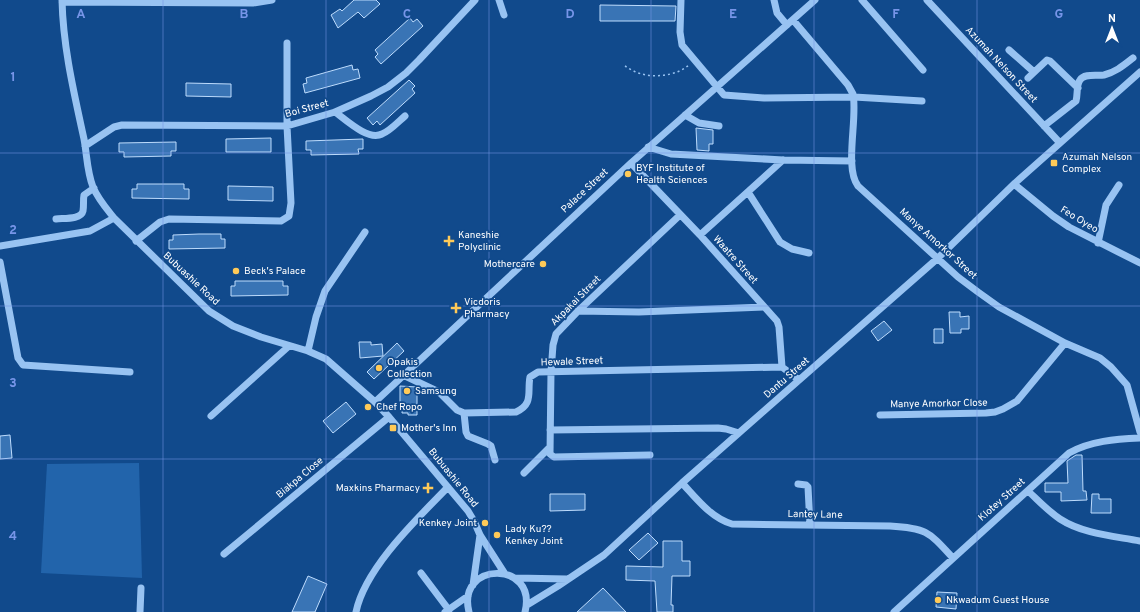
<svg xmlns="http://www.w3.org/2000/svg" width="1140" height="612" font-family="Overpass,sans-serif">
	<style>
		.green { fill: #2264ab }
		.building { fill: #3974b5; stroke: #bedcfd }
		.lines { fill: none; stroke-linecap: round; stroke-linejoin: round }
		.path { stroke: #98c3f2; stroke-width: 1.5; stroke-dasharray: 2 3; stroke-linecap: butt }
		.minor { stroke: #98c3f2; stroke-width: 7 }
		.grid { fill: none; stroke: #7795e8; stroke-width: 1; stroke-opacity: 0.55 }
		.poi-dot { fill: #ffca58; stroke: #114a8c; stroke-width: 1.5 }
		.labels { text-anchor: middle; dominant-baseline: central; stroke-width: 3.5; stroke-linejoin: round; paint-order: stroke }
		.street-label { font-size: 10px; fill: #fff; stroke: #114a8c }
		.poi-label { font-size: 10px; fill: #fff; stroke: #114a8c; text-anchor: start }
		.grid-label { font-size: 13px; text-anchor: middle; font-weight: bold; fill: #7795e8; stroke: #114a8c; stroke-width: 3.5; stroke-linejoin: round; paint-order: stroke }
	</style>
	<rect width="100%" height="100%" fill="#114a8c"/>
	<path class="green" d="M139 463 142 578 41 573 47 464Z"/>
	<path class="building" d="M354 0H376L380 4 364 18 358 12 338 28 331 15 340 9 342 11Z
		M600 5 676 6 675 21H600Z
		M410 18 413 22 417 19 423 26 381 64 375 57 378 54 375 50Z
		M352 65 353 70 358 69 360 78 305 93 303 84 307 83 306 78Z
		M409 80 415 86 412 89 415 93 380 125 377 121 373 125 367 118Z
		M186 83 231 84V97L186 96Z
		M696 128 713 130V144H709V151L697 150Z
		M271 138V152H226V139Z
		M363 139V149H358L359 154 311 155V150H306V141Z
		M176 142V151H171V156L124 157V152H119V143Z
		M137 184H184V189H189V199L132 198V189H137Z
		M228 186 273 187V201L228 200Z
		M199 234H221V239H225V248L169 249V240H173V235Z
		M235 281H283V286H288V295L231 296V286H235Z
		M949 312H960V317L969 316V329H961V333H950Z
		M884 321 892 330 878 341 871 331Z
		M934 329H943V343H934Z
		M359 342H371V345L382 344 383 356 360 358Z
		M397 343 404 351 374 379 367 372Z
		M400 386 417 387V415H408V413H402V406H400Z
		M346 402 356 414 333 433 323 421Z
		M10 435 12 458 0 459V436Z
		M1076 455H1082L1083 491H1086L1087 500 1061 501V492H1045V483H1068L1067 461Z
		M550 494H585V510L550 511Z
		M1092 494H1099V499H1111V513H1091Z
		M648 533 658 543 639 560 629 550Z
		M663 541H682V561H690V576H672L671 605H673V612H657L655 581 626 580V566L663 567Z
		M308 576 327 584 315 612H292Z
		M603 588 626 612H577Z
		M937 592 957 593 956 609 936 607Z"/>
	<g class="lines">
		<path class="path" d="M625 66C630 69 636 73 642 74 658 78 677 75 689 65"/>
		<path class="minor" d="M62 0C63 47 74 93 84 139 87 155 87 172 93 187 98 199 106 208 114 218L209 311 233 326 261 337 308 351 326 359 375 402 389 417 468 511 474 521 480 535 505 574
			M499 0 504 15
			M681 0 680 32 682 45 724 95 764 98 854 97 922 101
			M774 0 777 13 787 25
			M862 0 923 70
			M927 0 1060 143
			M62 2 253 3 272 0
			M793 20 848 85 853 94C858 117 844 168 858 186L958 277 978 292 999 307 1065 343 1100 358 1111 367 1127 385 1140 432
			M1009 50 1034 72
			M1028 78 1047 60 1050 61 1078 88
			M335 112C346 120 368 141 382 134 390 131 398 122 405 116
			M685 115 699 123 719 126
			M1044 126 1076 101C1078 94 1076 85 1080 80 1084 73 1097 76 1104 75 1116 72 1124 65 1133 58
			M85 146 114 127 122 125 287 126 335 112 371 96 388 87 406 73 419 60 475 0
			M648 147 671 154 783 160 852 161
			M631 163 700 235 777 321 779 327 782 367 799 380
			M1014 184 1053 216 1069 227 1140 263
			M748 192 780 242 792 249 809 253
			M56 219C63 218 81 220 83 211 84 206 83 200 84 195L94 188
			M700 235 783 160
			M136 241 160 222 169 219 281 221 289 216 291 203 287 126V43
			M1098 243 1106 205 1119 185
			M0 246 90 231 114 218
			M0 262 18 358 23 365 130 372
			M578 311 639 312 764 307
			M308 351 316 317 325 291 365 232
			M403 375 439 392 457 410 464 413 516 412C534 404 527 392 530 377L538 372 782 367
			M375 402 631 163 815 0
			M464 413 466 432 468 436 488 444 491 446 495 460
			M880 415 986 413 995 412 1003 409 1017 401 1065 343
			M211 416 289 346
			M550 430 718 428 726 429 739 433
			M650 455 554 457 550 454 551 372 553 345 556 334 578 311 680 215
			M524 473 550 447
			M682 483C696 498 711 518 732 524L890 526C927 528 929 532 953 558
			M798 484 806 485 808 487 810 525
			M1028 491C1038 500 1048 511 1060 519 1083 534 1114 536 1140 541
			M224 554 389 417
			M421 573 449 610
			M515 578 567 579
			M473 585 480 535
			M527 605 558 586 604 555 682 483 938 258 1014 184 1140 72
			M140 612 141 588
			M356 612C365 568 417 519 448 487
			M445 612 468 596
			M469 612C456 561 538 560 525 612
			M894 612 1069 453C1090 441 1116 439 1140 438"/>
	</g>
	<path class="grid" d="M163 0V612M326 0V612M489 0V612M651 0V612M814 0V612M977 0V612M0 153H1140M0 306H1140M0 459H1140"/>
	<g class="poi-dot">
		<rect x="1050" y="159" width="8" height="8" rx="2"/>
		<circle cx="628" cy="174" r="4"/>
		<path d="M447 235h4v4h4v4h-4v4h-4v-4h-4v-4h4z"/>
		<circle cx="543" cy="264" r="4"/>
		<circle cx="236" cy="271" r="4"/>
		<path d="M454 302h4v4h4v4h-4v4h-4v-4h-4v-4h4z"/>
		<circle cx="379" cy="368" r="4"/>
		<circle cx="407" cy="391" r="4"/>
		<circle cx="368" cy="407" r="4"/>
		<rect x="389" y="424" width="8" height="8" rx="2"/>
		<path d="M426 482h4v4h4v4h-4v4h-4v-4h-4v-4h4z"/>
		<circle cx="485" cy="523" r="4"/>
		<circle cx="497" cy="535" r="4"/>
		<circle cx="938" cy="600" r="4"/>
	</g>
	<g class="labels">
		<g class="street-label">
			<text transform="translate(1001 65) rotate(47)">Azumah Nelson Street</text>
			<text transform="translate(307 109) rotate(-15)">Boi Street</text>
			<text transform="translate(585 191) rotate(-43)">Palace Street</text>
			<text transform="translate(1079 220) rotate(31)">Feo Oyeo</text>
			<text transform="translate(938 244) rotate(42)">Manye Amorkor Street</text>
			<text transform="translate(735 260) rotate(48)">Waatre Street</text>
			<text transform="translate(191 279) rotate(43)">Bubuashie Road</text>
			<text transform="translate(576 301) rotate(-45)">Akpakai Street</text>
			<text transform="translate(572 362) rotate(-2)">Hewale Street</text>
			<text transform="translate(787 378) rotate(-41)">Dantu Street</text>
			<text transform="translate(939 404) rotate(-1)">Manye Amorkor Close</text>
			<text transform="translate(300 478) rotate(-40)">Biakpa Close</text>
			<text transform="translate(453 478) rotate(51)">Bubuashie Road</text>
			<text transform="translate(1002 500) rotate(-42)">Klotey Street</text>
			<text transform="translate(815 515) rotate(1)">Lantey Lane</text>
		</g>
		<g class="poi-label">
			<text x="1062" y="157">Azumah Nelson<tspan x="1062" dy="12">Complex</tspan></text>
			<text x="636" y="168">BYF Institute of<tspan x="636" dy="12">Health Sciences</tspan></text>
			<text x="458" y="235">Kaneshie<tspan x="458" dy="12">Polyclinic</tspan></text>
			<text x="535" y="264" text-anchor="end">Mothercare</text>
			<text x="244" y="271">Beck's Palace</text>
			<text x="464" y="302">Vicdoris<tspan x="464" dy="12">Pharmacy</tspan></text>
			<text x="387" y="362">Opakis<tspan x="387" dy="12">Collection</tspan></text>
			<text x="415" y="391">Samsung</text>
			<text x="376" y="407">Chef Ropo</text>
			<text x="401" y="428">Mother's Inn</text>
			<text x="420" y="488" text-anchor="end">Maxkins Pharmacy</text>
			<text x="477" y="523" text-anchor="end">Kenkey Joint</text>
			<text x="505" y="529">Lady Ku??<tspan x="505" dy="12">Kenkey Joint</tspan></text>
			<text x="946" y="600">Nkwadum Guest House</text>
		</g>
	</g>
	<g class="grid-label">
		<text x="81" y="18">A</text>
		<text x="244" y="18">B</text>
		<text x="407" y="18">C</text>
		<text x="570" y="18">D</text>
		<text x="733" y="18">E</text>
		<text x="896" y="18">F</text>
		<text x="1059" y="18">G</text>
		<text x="13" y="81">1</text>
		<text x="13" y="234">2</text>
		<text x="13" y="387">3</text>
		<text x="13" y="540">4</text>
	</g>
	<g transform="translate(1112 28)" stroke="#114a8c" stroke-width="3" paint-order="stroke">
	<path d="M0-3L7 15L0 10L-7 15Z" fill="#ffffff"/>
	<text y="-6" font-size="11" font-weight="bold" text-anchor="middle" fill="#ffffff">N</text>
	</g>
</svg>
